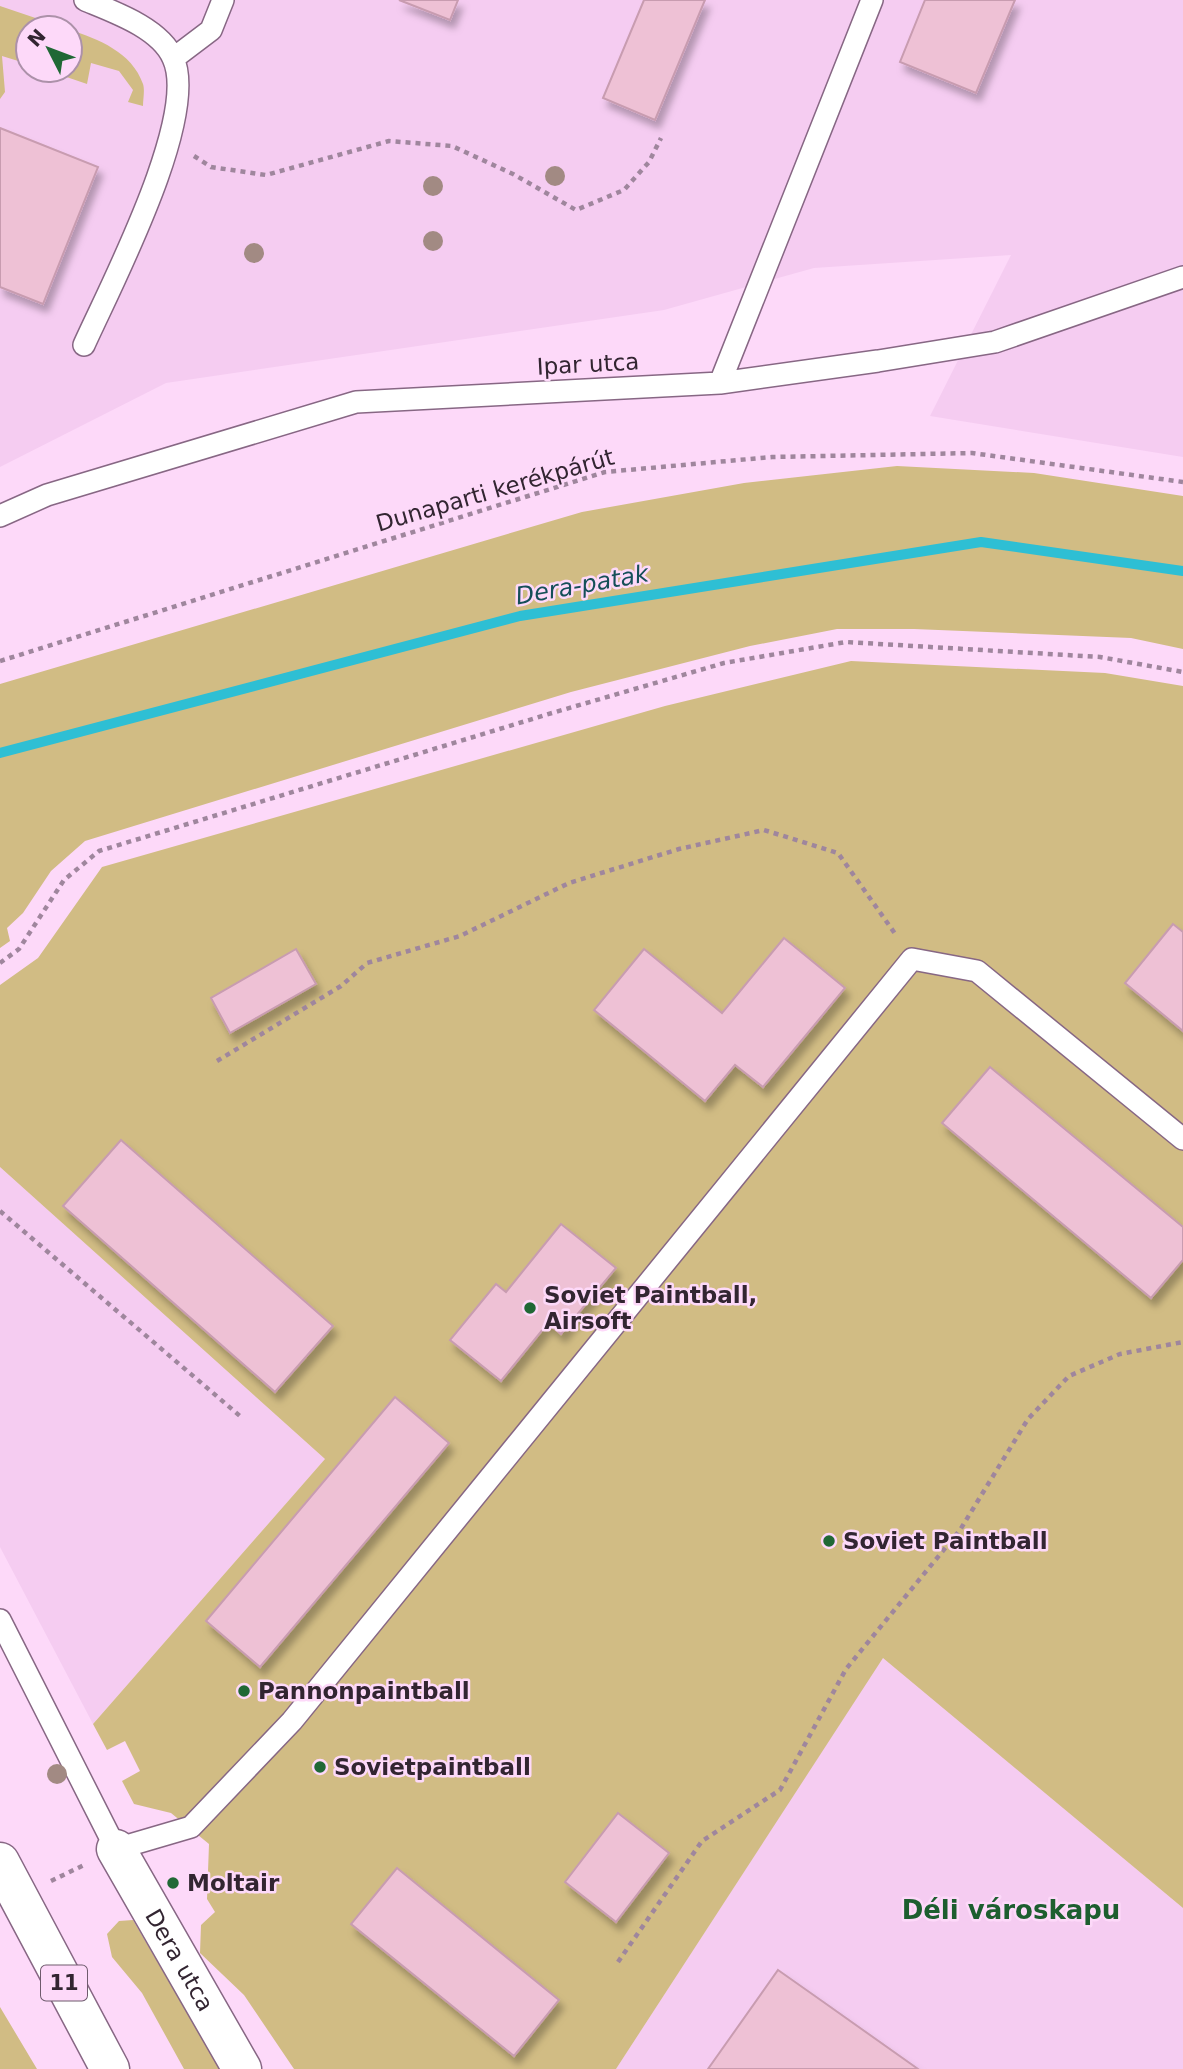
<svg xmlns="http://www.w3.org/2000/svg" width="1183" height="2069" font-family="'DejaVu Sans',sans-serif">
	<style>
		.built { fill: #f5ccf1; fill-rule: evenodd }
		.green { fill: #d1bc84 }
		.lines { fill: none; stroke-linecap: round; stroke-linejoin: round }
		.stream { stroke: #2ebfd4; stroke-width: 10 }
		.building { fill: #eec1d5; stroke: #c89cb0; stroke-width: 2; filter: url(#shadow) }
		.service-casing { stroke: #876784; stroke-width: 24 }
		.minor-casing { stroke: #876784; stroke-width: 41 }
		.primary-casing { stroke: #876784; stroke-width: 41 }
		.path { stroke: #9f869d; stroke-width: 4.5; stroke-dasharray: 5 5; stroke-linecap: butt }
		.service { stroke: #fff; stroke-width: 21 }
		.minor { stroke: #fff; stroke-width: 38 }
		.primary { stroke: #fff; stroke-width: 38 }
		.tree { fill: #a28a83 }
		.poi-dot { fill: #206835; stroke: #fdd9f9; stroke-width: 2.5 }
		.labels { text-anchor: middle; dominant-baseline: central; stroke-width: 5; stroke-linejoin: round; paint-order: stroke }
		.shield { fill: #fdd9f9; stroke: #6f5b6d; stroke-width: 2 }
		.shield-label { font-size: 21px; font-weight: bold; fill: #322531 }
		.street-label { font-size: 23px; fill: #322531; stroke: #fdd9f9 }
		.poi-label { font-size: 23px; font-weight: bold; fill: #322531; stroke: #fdd9f9; text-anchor: start }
		.water-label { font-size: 24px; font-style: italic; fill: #154f58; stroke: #fdd9f9 }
		.quarter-label { font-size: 26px; font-weight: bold; fill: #1d5e2f; stroke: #fdd9f9 }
	</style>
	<defs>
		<filter id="shadow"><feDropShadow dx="4.5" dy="8" stdDeviation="3.5" flood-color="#0004"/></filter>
	</defs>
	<rect width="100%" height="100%" fill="#fdd9f9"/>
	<path class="built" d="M0 0H1183V457L930 416 1011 255 814 268 664 310 166 383 0 467ZM28 28H70V70H28Z
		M0 1167 325 1459 93 1724 0 1547Z
		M883 1657 1183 1908V2069H616Z"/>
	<path class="green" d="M0 6 65 28H28V64L2 56 5 92 0 99Z
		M70 30C98 39 132 52 143 84 145 90 143 99 143 106L128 102 133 90 119 71 91 63 87 84 46 70H70Z
		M897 466 1034 473 1183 496V649L1131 638 914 629H837L750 646 571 692 85 841 51 871 23 913 7 928 10 941 0 948V684L582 512 744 483Z
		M851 661 1105 673 1183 686V1908L883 1658 616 2069H294L244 1995 200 1953 201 1925 215 1912 207 1899 209 1844 171 1813 134 1804 122 1781 140 1771 125 1741 107 1750 93 1724 325 1459 0 1167V985L38 958 102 867 665 706Z
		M133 1920 202 2038 222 2069H184L142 1993 112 1957 107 1934 119 1921Z
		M0 2007 37 2069H0Z"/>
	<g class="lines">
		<path class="stream" d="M0 753 520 616 981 542 1183 571"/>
	</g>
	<path class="building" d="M399 0H458L450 20Z
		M644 0H705L655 120 603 98Z
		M925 0H1015L976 93 900 62Z
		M0 128 98 167 43 304 0 287Z
		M1173 924 1183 932V1031L1125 983Z
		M784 938 845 988 763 1087 735 1065 705 1101 594 1010 644 949 722 1013Z
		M296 949 316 984 230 1033 211 998Z
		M990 1067 1183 1227V1260L1151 1298 942 1123Z
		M121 1140 333 1326 275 1392 63 1206Z
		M561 1224 616 1268 561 1334 548 1323 501 1381 450 1340 496 1284 506 1292Z
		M395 1397 449 1443 260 1667 206 1621Z
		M618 1813 669 1853 616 1922 565 1882Z
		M397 1868 559 2000 514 2056 351 1924Z
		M778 1970 822 2001 918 2069H708Z"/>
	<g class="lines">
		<g class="service-casing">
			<path id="service" d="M174 58 211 30 223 0
				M84 345C110 287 200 116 173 58 160 28 114 12 85 0
				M720 383 872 0
				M0 516 47 495 356 402 720 383 878 361 995 342 1183 277
				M0 1620 116 1849 191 1827 292 1721 912 959 977 971 1183 1139"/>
		</g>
		<g class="minor-casing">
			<g id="minor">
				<path id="s1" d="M116 1849 242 2069"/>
			</g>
		</g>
		<g class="primary-casing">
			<path id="primary" d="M0 1862 110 2069"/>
		</g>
		<path class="path" d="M194 156 211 167 266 175 389 141 452 146 513 174 576 210 624 190 649 162 661 138
			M0 661 605 472 772 457 972 453 1183 482
			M0 963 19 949 64 880 99 851 552 713 724 663 846 642 1100 657 1183 672
			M217 1061 341 986 367 963 460 936 569 883 679 849 764 830 838 853 896 935
			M0 1211 240 1416
			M51 1881 84 1865
			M618 1962 702 1841 780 1790 846 1669 960 1530 1028 1419 1069 1376 1120 1354 1183 1342"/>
		<use href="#service" class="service"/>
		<use href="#minor" class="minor"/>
		<use href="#primary" class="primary"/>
	</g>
	<g class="tree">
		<circle cx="555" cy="176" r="10"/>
		<circle cx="433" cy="186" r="10"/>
		<circle cx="433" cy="241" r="10"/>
		<circle cx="254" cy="253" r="10"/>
		<circle cx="57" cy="1774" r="10"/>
	</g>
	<g class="poi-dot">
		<circle cx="530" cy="1308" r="7"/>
		<circle cx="829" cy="1541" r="7"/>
		<circle cx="244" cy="1691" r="7"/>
		<circle cx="320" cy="1767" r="7"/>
		<circle cx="173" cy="1883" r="7"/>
	</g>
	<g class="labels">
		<rect class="shield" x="41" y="1965.5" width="46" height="35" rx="5"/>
		<g class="shield-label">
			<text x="64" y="1983">11</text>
		</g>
		<g class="street-label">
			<text transform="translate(588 364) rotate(-3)">Ipar utca</text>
			<text transform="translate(495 490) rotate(-16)">Dunaparti kerékpárút</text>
			<text stroke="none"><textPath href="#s1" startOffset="128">Dera utca</textPath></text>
		</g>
		<g class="poi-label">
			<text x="544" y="1295">Soviet Paintball,<tspan x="544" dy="26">Airsoft</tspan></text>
			<text x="843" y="1541">Soviet Paintball</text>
			<text x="258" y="1691">Pannonpaintball</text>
			<text x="334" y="1767">Sovietpaintball</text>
			<text x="187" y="1883">Moltair</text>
		</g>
		<g class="water-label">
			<text transform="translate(582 585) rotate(-10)">Dera-patak</text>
		</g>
		<g class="quarter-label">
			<text x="1011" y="1910">Déli városkapu</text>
		</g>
	</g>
	<g transform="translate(49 49) rotate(312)"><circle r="33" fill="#fdd9f9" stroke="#ac91a9" stroke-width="2"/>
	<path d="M0-5L12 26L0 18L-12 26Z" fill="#206835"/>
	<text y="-10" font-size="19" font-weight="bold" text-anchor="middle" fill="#322531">N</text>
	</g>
</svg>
